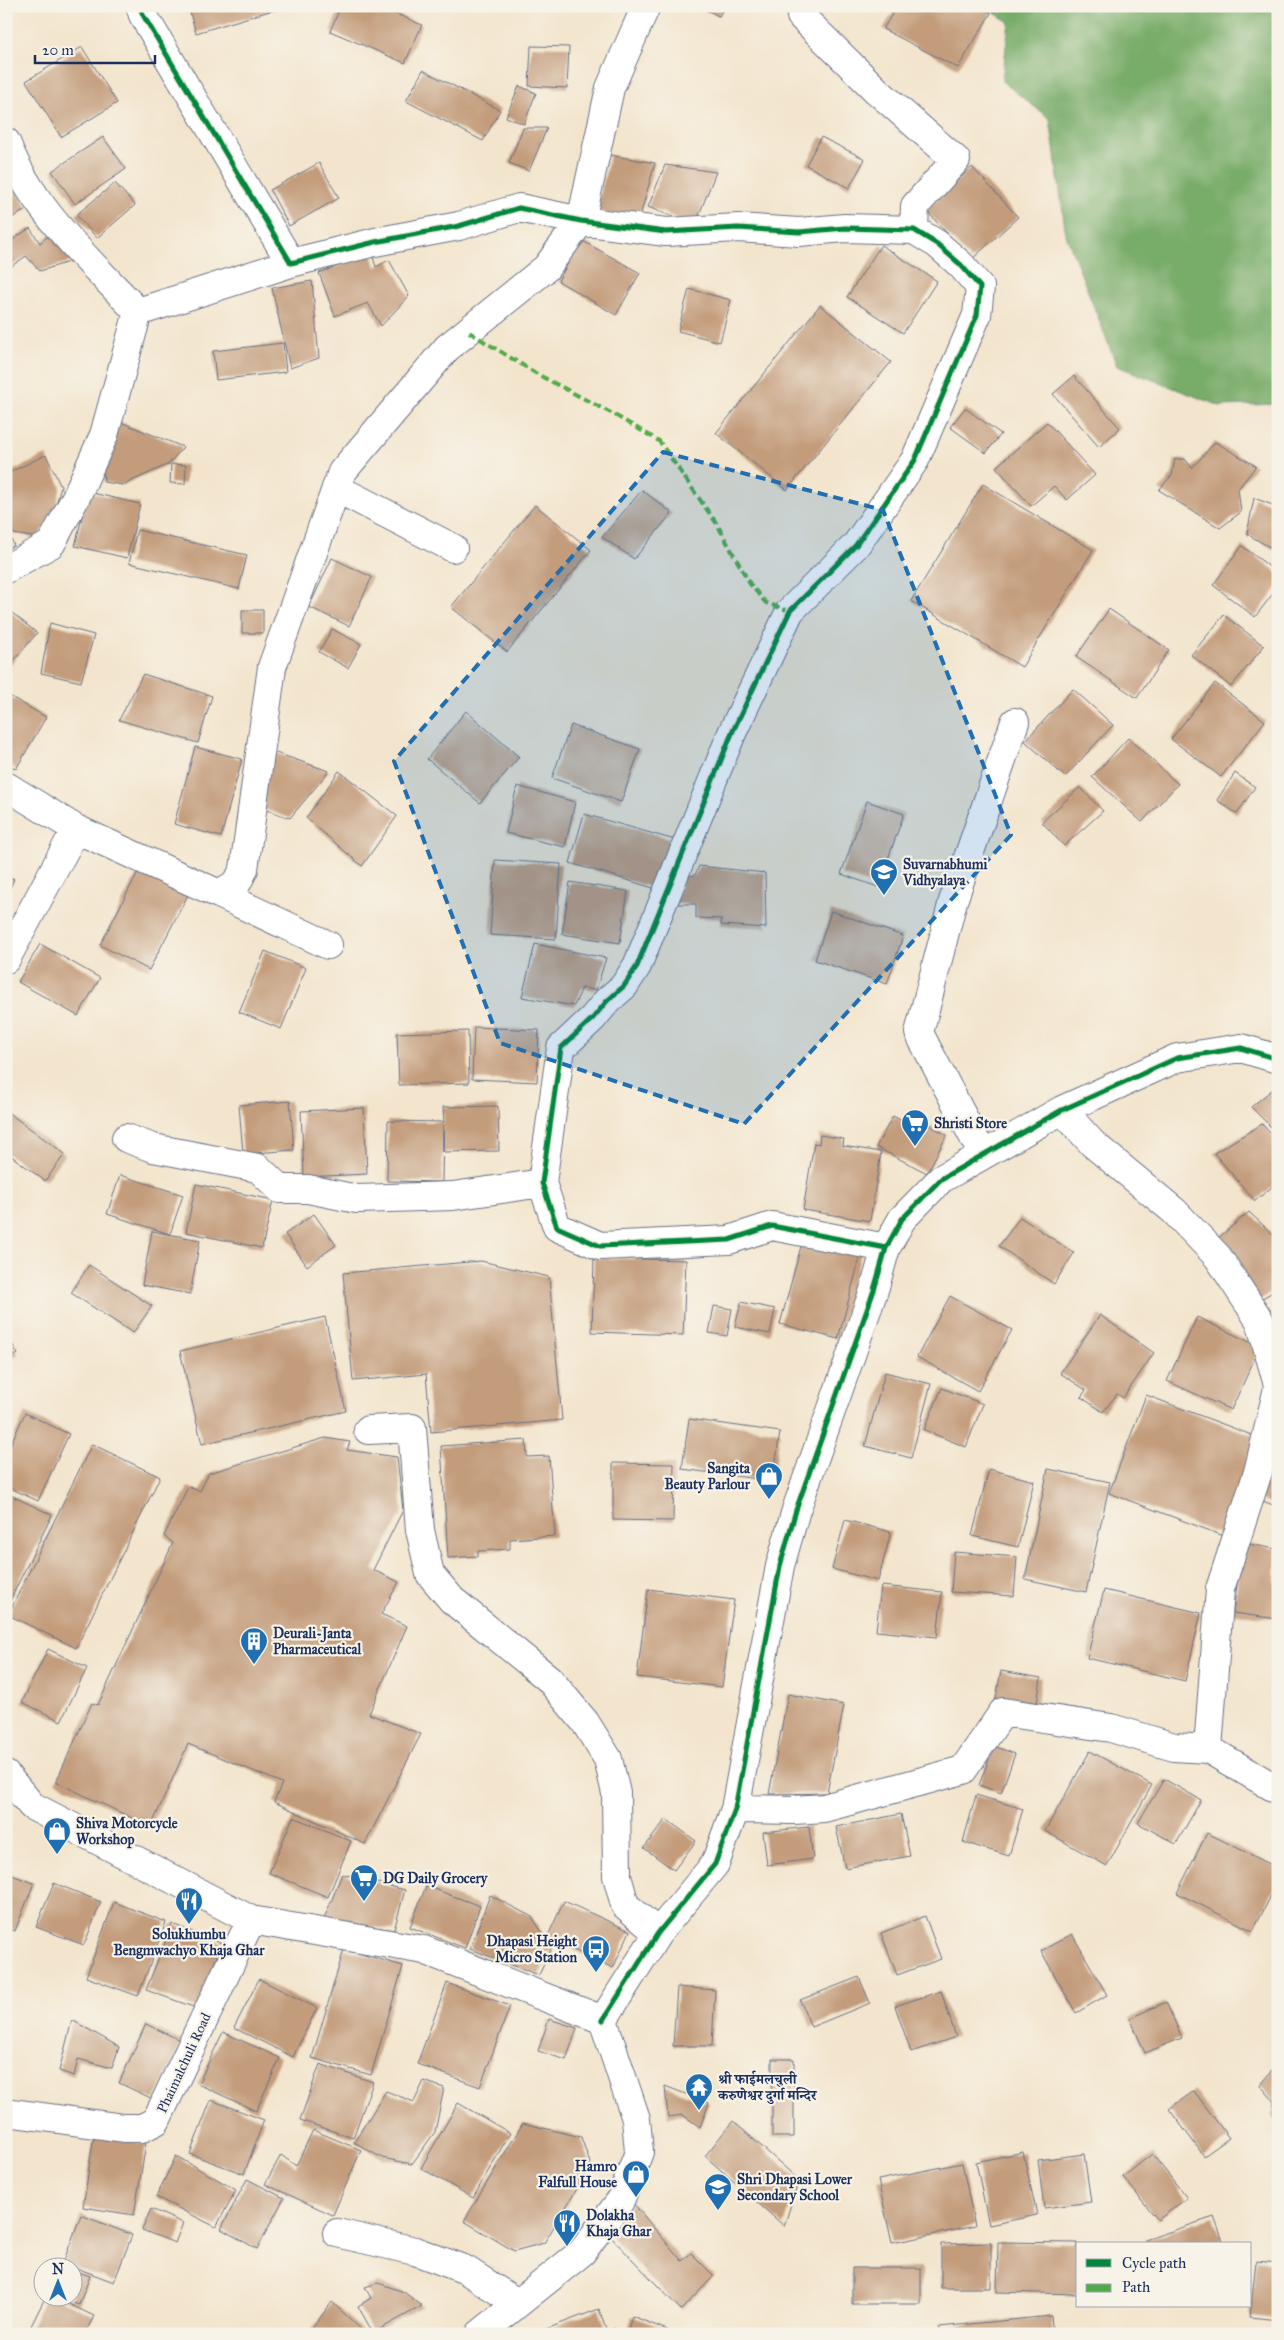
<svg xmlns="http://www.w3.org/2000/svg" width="1284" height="2340" font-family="'IM FELL Great Primer','Noto Serif Devanagari',serif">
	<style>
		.forest { fill: #78ac69; stroke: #4a6e64 }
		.building { fill: #c39c7c }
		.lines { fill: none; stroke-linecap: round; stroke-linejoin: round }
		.minor-casing { stroke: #676f85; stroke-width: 30 }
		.minor { stroke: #fff; stroke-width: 28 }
		.quiet { stroke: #52ab49; stroke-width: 4; stroke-dasharray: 8 4; stroke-linecap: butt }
		.cycleway-casing { stroke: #f7f3e8; stroke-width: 8 }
		.cycleway { stroke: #00873e; stroke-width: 5 }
		.marked { fill: #1f6fb2; fill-opacity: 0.2; stroke: #1f6fb2; stroke-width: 4; stroke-dasharray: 10 6; stroke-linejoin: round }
		.labels { text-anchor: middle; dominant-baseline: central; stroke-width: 4.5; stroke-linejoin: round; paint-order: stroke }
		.poi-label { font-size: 14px; font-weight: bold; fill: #1b2f5e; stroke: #f7f3e8; text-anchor: start }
		.street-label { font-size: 14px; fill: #1b2f5e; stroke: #f7f3e8 }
	</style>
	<rect width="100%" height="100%" fill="#f7f3e8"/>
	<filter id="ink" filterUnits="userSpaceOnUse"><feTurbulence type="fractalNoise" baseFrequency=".02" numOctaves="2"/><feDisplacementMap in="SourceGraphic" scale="10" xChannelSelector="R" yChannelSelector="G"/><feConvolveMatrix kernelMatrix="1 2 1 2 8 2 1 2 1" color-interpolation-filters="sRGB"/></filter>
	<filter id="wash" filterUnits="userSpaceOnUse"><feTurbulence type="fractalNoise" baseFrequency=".0096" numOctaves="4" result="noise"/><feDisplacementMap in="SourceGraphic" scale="20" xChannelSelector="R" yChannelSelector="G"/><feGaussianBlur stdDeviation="1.12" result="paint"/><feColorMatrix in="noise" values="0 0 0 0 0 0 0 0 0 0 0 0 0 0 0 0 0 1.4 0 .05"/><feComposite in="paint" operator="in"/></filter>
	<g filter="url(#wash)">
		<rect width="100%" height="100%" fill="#f3e5cd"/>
		<path class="forest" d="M983 6H1278V404L1220 406 1117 366 1066 235 1050 119 1002 81 1009 22Z"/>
		<g id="blocks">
			<path class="building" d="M188 6H283V7L196 33Z
				M341 6H378L422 25 405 63 330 31Z
				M697 6H725L719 16Z
				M897 6H977L991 13 958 68 883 29Z
				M531 46 569 47 567 88 529 86Z
				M82 47 117 103 61 137 26 81Z
				M423 70 500 110 483 141 406 101Z
				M519 86 536 93 524 124 506 117Z
				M523 128H547L529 171 509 163Z
				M103 137 126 169 75 204 52 171Z
				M821 137 865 159 849 188 806 165Z
				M610 155 655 163 639 220 596 212Z
				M319 163 339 198 289 226 270 190Z
				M665 165 716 172 695 225 648 207Z
				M972 167 1018 217 971 260 926 210Z
				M115 183 135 205 97 238 76 215Z
				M14 185 28 209 6 221V189Z
				M30 228 40 243 53 232 75 260 40 271 26 256 9 268 6 265V244Z
				M581 240 640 273 616 315 558 281Z
				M881 245 937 281 903 333 847 297Z
				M372 254 376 267 389 260 409 296 381 326 368 303 335 316 319 273Z
				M312 281 319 358 290 368 272 288Z
				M689 289 731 300 720 342 678 331Z
				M820 305 891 362 787 490 716 433Z
				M283 343 286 372 216 380 213 351Z
				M1074 376 1120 428 1099 447 1053 394Z
				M965 408 1001 434 986 453 950 427Z
				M118 421 183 447 169 464 123 485 104 482 101 452Z
				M1047 422 1095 475 1067 500 1054 486 1031 506 996 467Z
				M1215 442 1256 466 1238 489 1241 512 1220 528 1159 490 1172 475 1175 459H1185L1192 468Z
				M46 455 61 487 55 508 38 538 14 534 6 506V474Z
				M171 464 186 465 185 484 170 483Z
				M983 484 1093 550 1022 667 911 601Z
				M642 490 672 513 634 559 602 537Z
				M88 492 140 504 127 558 75 546Z
				M1254 498 1278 507V552L1247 534Z
				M535 505 591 550 507 652 451 607Z
				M6 526 14 546 6 549Z
				M137 530 247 555 239 589 129 563Z
				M1242 546 1278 573V587L1255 617 1213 585Z
				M332 558 372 577 349 626 309 607Z
				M6 608 37 633 6 670Z
				M1109 609 1169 650 1137 698 1076 657Z
				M242 610H263V633H242Z
				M1224 615 1264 646 1231 687 1191 655Z
				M50 623 94 635 81 682 41 673Z
				M332 629 361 644 348 668 319 652Z
				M143 674 212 696 198 743 119 720Z
				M1215 683 1265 721 1221 777 1171 739Z
				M1073 689 1113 725 1065 777 1025 741Z
				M6 694 46 717 16 769 6 763Z
				M466 711 519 757 480 803 427 759Z
				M571 725 640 749 621 802 552 778Z
				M1128 738 1178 784 1142 822 1092 777Z
				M195 747 242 759 221 837 174 824Z
				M267 750 329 771 290 818 258 807Z
				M339 771 397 816 362 866 306 818Z
				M1235 773 1255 787 1237 814 1217 800Z
				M517 786 575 802 565 847 506 833Z
				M1080 787 1103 811 1064 846 1042 822Z
				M867 801 904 814 878 887 841 874Z
				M584 814 675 840 660 890 570 863Z
				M495 860 561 864 556 939 490 935Z
				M699 866 765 873 766 928 721 925V919L696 918V904H675L683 877 695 875Z
				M140 868 189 893 149 970 100 945Z
				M6 876 14 879 6 896Z
				M570 882 628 891 620 943 562 934Z
				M831 911 903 936 887 984 815 960Z
				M40 944 100 978 78 1016 18 982Z
				M535 944 606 958 596 990 582 988 574 1006 522 997Z
				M265 951 306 968 281 1029 239 1012Z
				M474 1027 539 1030 537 1082 472 1079Z
				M468 1031 469 1083 399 1085 397 1033Z
				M1278 1085V1134L1251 1107Z
				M290 1101 294 1150 243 1154 239 1105Z
				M498 1106 499 1151 444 1152 443 1125 442 1182 387 1181 388 1121 444 1122 443 1107Z
				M364 1108 367 1174 304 1177 301 1111Z
				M6 1111 65 1154 45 1181 6 1152Z
				M909 1114 947 1135 927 1173 876 1147 893 1116 904 1122Z
				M1262 1124 1278 1142V1182L1255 1201 1214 1153Z
				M820 1135 844 1139 843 1146 881 1152 870 1221 803 1210 814 1143 819 1144Z
				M120 1175 183 1195 170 1234 107 1214Z
				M196 1184 273 1200 262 1248 186 1232Z
				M1249 1212 1278 1239V1289L1259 1300 1211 1244Z
				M314 1214 336 1245 307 1266 285 1234Z
				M1020 1217 1074 1253 1054 1284 999 1246Z
				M152 1231 200 1240 190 1294 142 1285Z
				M804 1235 862 1250 838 1339 780 1324Z
				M594 1258 686 1260 683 1335 592 1332Z
				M481 1261 549 1277 562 1420 431 1432 426 1374 353 1381 343 1273Z
				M89 1265 152 1306 133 1333 71 1293Z
				M950 1296 1012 1330 978 1391 917 1357Z
				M741 1302 775 1309 770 1334 735 1327Z
				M714 1306 732 1309 727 1336 709 1333Z
				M1100 1315 1154 1353 1123 1398 1117 1394 1103 1412 1081 1397 1086 1390 1060 1373Z
				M325 1317 346 1411 202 1444 180 1351Z
				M1197 1317 1260 1347 1231 1410 1167 1381Z
				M6 1334 18 1354 6 1361Z
				M885 1372 931 1384 911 1458 865 1446Z
				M942 1388 983 1404 966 1447 924 1430Z
				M1146 1395 1262 1439 1224 1536 1109 1493Z
				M25 1413 69 1434 38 1501 6 1486V1454Z
				M689 1419 780 1432 773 1481 682 1469Z
				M325 1438 350 1442 347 1450 397 1457 403 1510 373 1570 399 1582 381 1614 407 1626 369 1714 421 1734 365 1844 274 1802 282 1783 188 1744 151 1827 56 1782 92 1703 98 1705 173 1543 164 1536 188 1487 200 1491 209 1473Z
				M526 1440 527 1457 549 1456 555 1536 510 1539V1549L478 1551V1556L448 1558 441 1446Z
				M92 1444 160 1477 76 1648 8 1615Z
				M1278 1452V1507L1258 1499Z
				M613 1463 674 1464 673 1521 613 1520Z
				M989 1469 1034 1481 1018 1547 972 1536Z
				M1048 1469 1110 1482 1086 1592 1025 1579Z
				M6 1493 52 1515 6 1608Z
				M845 1520 891 1532 878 1581 832 1569Z
				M1243 1543 1276 1549 1275 1582 1278 1583V1619L1233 1613Z
				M954 1552 1017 1557 1014 1596 951 1592Z
				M881 1586 942 1592 937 1637 876 1631Z
				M648 1589 734 1600 722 1687 637 1677Z
				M1104 1590 1201 1613 1185 1681 1087 1658Z
				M48 1649 87 1668 61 1721 22 1702Z
				M1001 1671 1041 1678 1036 1710 995 1703Z
				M788 1694 844 1705 827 1793 769 1794Z
				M994 1746 1015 1754 1001 1793 979 1785Z
				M1090 1751 1152 1785 1107 1866 1045 1831Z
				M1164 1779 1201 1800 1176 1844 1138 1823Z
				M976 1795 1023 1809 1009 1856 963 1842Z
				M901 1814 910 1856 845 1868 836 1827Z
				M293 1817 351 1841 328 1897 269 1873Z
				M666 1819 696 1841 674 1870 644 1848Z
				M809 1827 813 1859 767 1865 763 1832Z
				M1207 1833 1278 1868V1882L1253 1931 1177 1893Z
				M6 1873 34 1883 15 1931 6 1928Z
				M342 1874 405 1890 394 1930 324 1919Z
				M54 1883 101 1902 84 1945 36 1927Z
				M426 1886 480 1906 465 1948 410 1927Z
				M490 1895 532 1917 552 1947 539 1975 470 1949Z
				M564 1901 630 1931 613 1968 547 1938Z
				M114 1902 166 1922 138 1996 86 1977Z
				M925 1916 941 1959 897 1975 881 1933Z
				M172 1924 221 1943 199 2009 146 1990Z
				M1072 1934 1107 1995 1076 2013 1041 1951Z
				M344 1949 403 1966 371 2075 312 2058Z
				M859 1977 870 2003 811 2027 800 2000Z
				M259 1979 317 2008 293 2057 234 2028Z
				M447 1983 510 2006 480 2087 417 2064Z
				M677 1987 715 1990 712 2046H673Z
				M941 1991 956 2037 911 2052 895 2006Z
				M1166 2002 1182 2038 1145 2053 1130 2018Z
				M549 2019 577 2028 566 2060 538 2051Z
				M72 2020 119 2047 112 2068 78 2059 74 2076 59 2071Z
				M146 2024 182 2041 155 2100 119 2083Z
				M223 2032 280 2058 256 2111 198 2084Z
				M772 2059H794V2137H772Z
				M1278 2062V2120L1273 2115 1274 2101 1260 2085Z
				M320 2064 373 2082 353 2138 300 2120Z
				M424 2081 444 2088 435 2132 412 2164 382 2158 354 2142 386 2091 414 2102Z
				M665 2086 709 2103 700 2127 683 2115 668 2117Z
				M1194 2091 1229 2138 1204 2156 1169 2109Z
				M211 2100 264 2120 244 2174 190 2154Z
				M458 2103 510 2133 473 2198 421 2168Z
				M733 2121 799 2180 784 2226 705 2156Z
				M523 2123 581 2137 591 2166 544 2243 514 2251 464 2221Z
				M313 2130 361 2150 333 2215 265 2184 281 2155 296 2166Z
				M94 2135 146 2144 134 2215 83 2207Z
				M1023 2152 1037 2215 989 2225 976 2162Z
				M1084 2154 1091 2202 1044 2208 1038 2160Z
				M1152 2154 1187 2198 1158 2220 1123 2177Z
				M176 2156 236 2190 216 2227 156 2197Z
				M962 2163 975 2226 892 2243 878 2180Z
				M247 2179 284 2198 257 2249 221 2229Z
				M633 2203 682 2261 691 2253 714 2276 681 2310 607 2233Z
				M151 2209 183 2223 175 2243 142 2230Z
				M81 2215 132 2235 114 2282 63 2263Z
				M1214 2217 1224 2244H1146L1145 2240Z
				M998 2242 1078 2243V2294L997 2292Z
				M991 2243V2288H941V2244Z
				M1256 2261 1278 2263V2320L1250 2317Z
				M852 2268H921V2304H852Z
				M72 2270 90 2276 79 2305 60 2298H72Z
				M378 2283 404 2292 422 2306 373 2333 358 2306 371 2298 365 2287Z
				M45 2298H56L94 2316 85 2334H27Z
				M332 2302 366 2334H308Z
				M599 2309 608 2334H533Z
				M632 2316 677 2334H611L613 2328 627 2333Z
				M1051 2316 1053 2334H939V2327Z"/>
		</g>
	</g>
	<g filter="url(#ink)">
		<use href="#blocks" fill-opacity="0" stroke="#676f85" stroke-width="1"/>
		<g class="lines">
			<g class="minor-casing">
				<path id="minor" d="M140 6 143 15 291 263 375 242 459 226 519 208 581 221 666 232 738 228 799 232 845 228 914 230 937 244 961 265 980 287 977 315 915 460 856 545 790 611 732 733 637 966 624 986 607 1001 593 1018 561 1048 542 1183 557 1227 600 1246 729 1240 772 1226 886 1248
					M801 16 876 90 956 160 915 206 914 230
					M6 142C31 209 90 261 138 312
					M336 488 453 548
					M6 569 51 544 76 497 104 435 138 312 291 263
					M6 786 76 829 6 959
					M76 829 219 894 237 883 244 869 272 667 342 472 447 348 546 268 581 221 610 88 646 6
					M219 894 328 945
					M1062 1110 1093 1144 1174 1211 1218 1257 1260 1321 1278 1385
					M126 1138 153 1148 258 1168 280 1189H308L357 1199 453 1196 542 1183
					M983 1155 919 1033 953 901 1015 722
					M368 1430 412 1428 420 1530 430 1574 452 1600 549 1679 585 1722 608 1759 616 1793 617 1876 625 1905 658 1933
					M1208 1749 1220 1589 1258 1472 1278 1388
					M6 1775 32 1806 251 1920 424 1950 603 2020 636 2119 639 2152 620 2201 582 2252 480 2334
					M735 1809 794 1810 824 1808 963 1770 1003 1712 1111 1728 1174 1747 1208 1749 1278 1790
					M603 2020 658 1933 715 1864 735 1809 780 1566 796 1510 874 1290 886 1248 902 1219 941 1179 1062 1110 1177 1058 1241 1048 1278 1059
					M6 2112 124 2128H142L156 2121 251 1920
					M337 2233 415 2251 466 2270 517 2303"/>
			</g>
			<use href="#minor" class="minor"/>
			<path class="quiet" d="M469 332 537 374 613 414 659 441 717 524 750 584 766 603 790 611"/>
			<g class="cycleway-casing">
				<path id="cycleway" d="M140 6 143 15 291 263 375 242 459 226 519 208 581 221 666 232 738 228 799 232 845 228 914 230 937 244 961 265 980 287 977 315 915 460 856 545 790 611 732 733 637 966 624 986 607 1001 593 1018 561 1048 542 1183 557 1227 600 1246 729 1240 772 1226 886 1248
					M603 2020 658 1933 715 1864 735 1809 780 1566 796 1510 874 1290 886 1248 902 1219 941 1179 1062 1110 1177 1058 1241 1048 1278 1059"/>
			</g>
			<use href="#cycleway" class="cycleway"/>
		</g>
	</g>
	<path class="marked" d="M663 452 883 510 1011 835 744 1124 500 1043 394 761Z"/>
	<defs>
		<g id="school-pin" transform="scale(1.4375)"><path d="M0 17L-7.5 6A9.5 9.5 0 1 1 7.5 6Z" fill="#1f6fb2" stroke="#f7f3e8"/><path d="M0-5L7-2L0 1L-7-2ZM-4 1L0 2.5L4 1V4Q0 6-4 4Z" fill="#fff"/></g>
		<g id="supermarket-pin" transform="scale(1.4375)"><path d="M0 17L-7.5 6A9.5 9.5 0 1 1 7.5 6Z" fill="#1f6fb2" stroke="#f7f3e8"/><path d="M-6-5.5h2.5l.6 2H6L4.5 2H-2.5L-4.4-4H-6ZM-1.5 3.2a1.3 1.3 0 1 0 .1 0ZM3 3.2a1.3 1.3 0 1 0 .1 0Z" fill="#fff"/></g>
		<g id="shop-pin" transform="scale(1.4375)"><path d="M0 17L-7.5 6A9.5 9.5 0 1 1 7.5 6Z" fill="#1f6fb2" stroke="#f7f3e8"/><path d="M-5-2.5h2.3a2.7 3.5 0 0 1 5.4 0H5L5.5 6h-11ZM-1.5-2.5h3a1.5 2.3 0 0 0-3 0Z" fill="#fff"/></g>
		<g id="building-pin" transform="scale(1.4375)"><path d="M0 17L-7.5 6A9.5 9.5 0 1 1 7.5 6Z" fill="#1f6fb2" stroke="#f7f3e8"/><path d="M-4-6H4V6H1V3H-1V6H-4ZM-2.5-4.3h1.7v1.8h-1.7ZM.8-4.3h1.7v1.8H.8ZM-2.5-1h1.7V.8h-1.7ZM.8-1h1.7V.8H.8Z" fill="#fff"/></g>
		<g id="restaurant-pin" transform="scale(1.4375)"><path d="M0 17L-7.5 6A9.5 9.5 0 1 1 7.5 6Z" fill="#1f6fb2" stroke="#f7f3e8"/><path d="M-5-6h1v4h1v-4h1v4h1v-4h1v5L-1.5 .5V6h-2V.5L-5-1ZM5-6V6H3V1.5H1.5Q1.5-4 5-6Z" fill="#fff"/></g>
		<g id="bus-pin" transform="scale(1.4375)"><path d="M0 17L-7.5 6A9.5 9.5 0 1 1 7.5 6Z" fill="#1f6fb2" stroke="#f7f3e8"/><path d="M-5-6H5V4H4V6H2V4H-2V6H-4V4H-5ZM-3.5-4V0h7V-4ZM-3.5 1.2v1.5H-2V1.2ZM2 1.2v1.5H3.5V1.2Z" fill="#fff"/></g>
		<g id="temple-pin" transform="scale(1.4375)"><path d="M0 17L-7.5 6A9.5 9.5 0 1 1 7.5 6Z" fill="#1f6fb2" stroke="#f7f3e8"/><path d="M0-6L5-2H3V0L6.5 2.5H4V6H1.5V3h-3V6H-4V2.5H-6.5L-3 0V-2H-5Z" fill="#fff"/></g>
	</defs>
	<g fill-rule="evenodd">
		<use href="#school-pin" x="884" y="872"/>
		<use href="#supermarket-pin" x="915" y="1123"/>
		<use href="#shop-pin" x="769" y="1476"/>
		<use href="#building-pin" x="254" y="1641"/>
		<use href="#shop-pin" x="57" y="1831"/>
		<use href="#supermarket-pin" x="364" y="1878"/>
		<use href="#restaurant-pin" x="189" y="1901"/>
		<use href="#bus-pin" x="596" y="1949"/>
		<use href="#temple-pin" x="699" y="2087"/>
		<use href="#shop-pin" x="636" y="2174"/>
		<use href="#school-pin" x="718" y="2187"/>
		<use href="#restaurant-pin" x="567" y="2223"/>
	</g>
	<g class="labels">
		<g class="poi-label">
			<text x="903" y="864">Suvarnabhumi<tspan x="903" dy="16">Vidhyalaya</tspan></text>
			<text x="934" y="1123">Shristi Store</text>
			<text x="750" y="1468" text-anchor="end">Sangita<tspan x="750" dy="16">Beauty Parlour</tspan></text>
			<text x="273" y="1633">Deurali-Janta<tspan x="273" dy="16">Pharmaceutical</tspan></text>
			<text x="76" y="1823">Shiva Motorcycle<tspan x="76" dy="16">Workshop</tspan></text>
			<text x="383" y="1878">DG Daily Grocery</text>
			<text x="189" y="1934" text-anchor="middle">Solukhumbu<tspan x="189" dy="16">Bengmwachyo Khaja Ghar</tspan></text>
			<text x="577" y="1941" text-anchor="end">Dhapasi Height<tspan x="577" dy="16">Micro Station</tspan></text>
			<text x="718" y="2079">श्री फाईमलचुली<tspan x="718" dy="16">करुणेश्वर दुर्गा मन्दिर</tspan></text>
			<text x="617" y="2166" text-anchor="end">Hamro<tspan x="617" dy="16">Falfull House</tspan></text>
			<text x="737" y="2179">Shri Dhapasi Lower<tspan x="737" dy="16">Secondary School</tspan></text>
			<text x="586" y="2215">Dolakha<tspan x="586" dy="16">Khaja Ghar</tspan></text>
		</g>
		<g class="street-label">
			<text transform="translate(184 2063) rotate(-65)">Phaimalchuli Road</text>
		</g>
	</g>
	<rect width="1284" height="2340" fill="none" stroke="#f7f3e8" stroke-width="25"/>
	<rect x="1076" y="2242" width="175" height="65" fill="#f7f3e8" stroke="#9fa5b1"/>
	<rect x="1086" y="2259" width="25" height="8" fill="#00873e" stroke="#9fa5b1"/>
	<text x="1122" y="2268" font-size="15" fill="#1b2f5e">Cycle path</text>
	<rect x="1086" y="2284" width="25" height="8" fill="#52ab49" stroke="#9fa5b1"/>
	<text x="1122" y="2292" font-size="15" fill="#1b2f5e">Path</text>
	<g transform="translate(58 2282)"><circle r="24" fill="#f7f3e8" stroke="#9fa5b1"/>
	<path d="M0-4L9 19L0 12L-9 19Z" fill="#1f6fb2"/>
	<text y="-8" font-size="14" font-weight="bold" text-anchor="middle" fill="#1b2f5e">N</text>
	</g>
	<path d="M35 55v8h120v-8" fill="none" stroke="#1b2f5e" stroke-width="2.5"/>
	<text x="42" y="55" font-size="15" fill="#1b2f5e" stroke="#f7f3e8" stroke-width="4" paint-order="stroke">20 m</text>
</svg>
